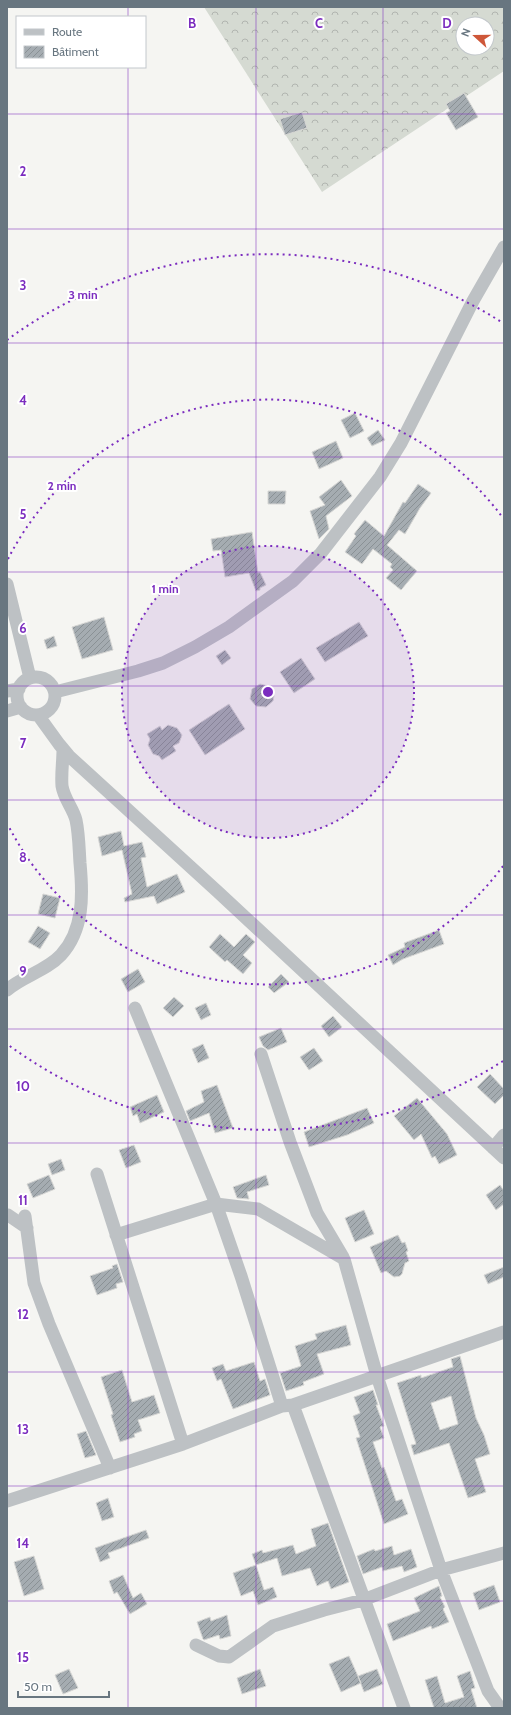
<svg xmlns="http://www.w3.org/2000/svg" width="511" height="1715" font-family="Cabin,sans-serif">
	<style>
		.forest { fill: url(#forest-crowns); fill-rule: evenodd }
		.building { fill: url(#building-hatch); stroke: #d7d7d5; fill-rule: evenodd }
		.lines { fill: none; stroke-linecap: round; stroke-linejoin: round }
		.street { stroke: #bdc1c4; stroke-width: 13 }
		.grid { fill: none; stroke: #7b2cbf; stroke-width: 1; stroke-opacity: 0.55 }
		.ring { fill: none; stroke: #7b2cbf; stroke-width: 2; stroke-dasharray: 2 4 }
		.grid-label { font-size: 13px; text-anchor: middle; font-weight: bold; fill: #7b2cbf; stroke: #fff; stroke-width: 4; stroke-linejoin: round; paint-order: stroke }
		.centre { fill: #7b2cbf; stroke: #fff; stroke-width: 2 }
		.ring-label { font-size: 12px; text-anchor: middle; font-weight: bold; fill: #7b2cbf; stroke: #fff; stroke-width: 4; stroke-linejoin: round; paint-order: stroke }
	</style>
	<defs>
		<pattern id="forest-crowns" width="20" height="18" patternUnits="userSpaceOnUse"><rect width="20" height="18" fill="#d5dad2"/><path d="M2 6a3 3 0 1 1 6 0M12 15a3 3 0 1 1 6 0" fill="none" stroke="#b1b5b0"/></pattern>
		<pattern id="building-hatch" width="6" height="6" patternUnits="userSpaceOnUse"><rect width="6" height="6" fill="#a5acb1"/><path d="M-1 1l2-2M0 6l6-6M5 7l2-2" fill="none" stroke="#8a9195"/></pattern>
	</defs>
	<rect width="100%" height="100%" fill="#f5f5f2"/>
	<path class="forest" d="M204 7H504V71L322 192ZM463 24H487V48H463Z"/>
	<path class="building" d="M464 93 478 117 456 130 446 113 450 111 446 104Z
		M302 112 307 128 285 135 280 119Z
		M355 413 364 431 350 438 341 420Z
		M378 430 385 440 372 446 367 438Z
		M336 441 343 458 319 469 312 452Z
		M341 480 352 496 326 516 329 529 319 539 310 511 325 505 319 497Z
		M418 484 431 493 420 508 405 534 399 530 387 545 417 571 401 590 386 578 393 570 390 567 392 564 373 549 362 564 345 552 356 536 354 534 365 520 384 536 403 502 405 503Z
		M268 491H286L285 504H268Z
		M252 532 258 573 260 572 266 585 260 588V590L256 591 249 573 225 577 221 550 213 551 211 539Z
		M104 617 113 650 82 659 72 627Z
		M359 622 368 636 325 662 316 648Z
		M54 636 57 646 47 649 44 640Z
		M225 650 231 658 222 665 216 656Z
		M301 658 315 679 294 693 280 672Z
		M260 684 272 687 274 696 273 701 266 707 256 706 250 699 252 689Z
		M229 704 245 729 205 755 189 730Z
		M168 725 177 728 182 735 179 743 173 746 176 751 162 760 159 756 153 754 148 745 150 739 147 734 160 726 162 730Z
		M121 831 124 846 142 842 146 857 141 858 147 887 177 874 185 892 157 904 154 896 125 902 124 898 132 894 122 850 102 856 98 837Z
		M43 894 60 898 55 918 38 914Z
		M38 926 50 933 40 949 28 942Z
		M439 930 444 944 403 959 393 965 388 955 405 947 404 943Z
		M220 934 234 947 246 934 255 942 243 955 252 963 243 974 227 960 225 962 209 947Z
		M138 969 145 982 128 992 121 979Z
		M281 974 289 982 274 993 268 987Z
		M174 997 184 1006 173 1017 163 1008Z
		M206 1003 211 1015 201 1020 195 1008Z
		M333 1016 342 1027 329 1037 321 1026Z
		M281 1028 287 1042 268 1050 263 1046 259 1037Z
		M203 1044 209 1058 198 1063 192 1049Z
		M314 1048 323 1061 309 1070 300 1057Z
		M490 1074 504 1089V1095L495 1104 477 1087Z
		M217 1085 233 1128 215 1133 209 1113 190 1121 186 1111 204 1102 201 1091Z
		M157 1095 164 1112 140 1123 137 1114 133 1116 130 1107Z
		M417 1098 447 1134 457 1155 439 1164 435 1156 432 1158 421 1134 414 1140 394 1116Z
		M367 1108 374 1123 347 1135 309 1147 304 1132Z
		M134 1145 141 1162 126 1168 119 1150Z
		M61 1159 65 1170 52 1175 48 1164Z
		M49 1175 55 1189 33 1198 27 1184Z
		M266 1175 269 1185 247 1192 249 1199 237 1198 233 1187Z
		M500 1185 504 1191V1204L496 1210 486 1195Z
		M364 1210 374 1234 355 1242 345 1218Z
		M398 1235 402 1243 405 1242 408 1251 406 1252 409 1261 405 1263 402 1274 400 1276 394 1277 386 1271 381 1273 370 1247Z
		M117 1264 123 1282 116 1284 117 1288 97 1295 90 1276 113 1268 112 1266Z
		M504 1267V1277L488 1284 484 1275Z
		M346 1325 351 1345 317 1354 324 1374 303 1382 304 1385 286 1391 280 1373 301 1366 295 1346 317 1339 315 1334Z
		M460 1356 476 1418 484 1435 490 1454 475 1459 486 1492 468 1498 449 1443 414 1455 411 1445 416 1444 397 1383 421 1375V1378L453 1367 451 1359ZM451 1396 458 1424 440 1430 431 1403Z
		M254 1362 260 1381 265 1379 270 1395 233 1409 221 1379 217 1381 212 1368 223 1364 226 1371Z
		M122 1370 132 1402 154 1395 160 1413 138 1420 142 1431 134 1434 135 1437 120 1442 111 1415 113 1414 101 1377Z
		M373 1390 378 1405H376L384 1426 380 1427 384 1438 373 1442 382 1468 384 1467 396 1501 402 1499 408 1514 384 1524 356 1438 360 1437 353 1416 360 1413 354 1397Z
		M86 1431 96 1455 85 1458 77 1434Z
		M108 1498 114 1517 102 1521 96 1503Z
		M328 1523 349 1582 331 1589 328 1581 317 1586 310 1568 282 1576 277 1558 256 1565 252 1554 262 1550 263 1553 293 1545 296 1554 316 1546 311 1529Z
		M146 1530 149 1538 108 1553 110 1558 100 1562 95 1548Z
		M392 1546 394 1555 411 1549 417 1567 404 1572 402 1566 383 1571 382 1567 363 1574 357 1556 374 1549 375 1551Z
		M34 1556 44 1589 24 1596 14 1562Z
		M256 1565 264 1590 273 1587 277 1597 258 1605 253 1591 241 1596 233 1573Z
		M123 1575 133 1598 141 1593 147 1604 130 1614 117 1592 114 1594 109 1581Z
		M494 1585 500 1602 479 1610 473 1593Z
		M439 1586 442 1596 440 1597 445 1607 443 1609 449 1622 432 1629 431 1626 393 1641 387 1624 420 1611 414 1598Z
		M227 1615 231 1636 220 1639 219 1635 204 1640 203 1639 197 1622 210 1617 211 1621Z
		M349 1656 361 1683 341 1692 329 1664Z
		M69 1669 78 1688 63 1694 55 1675Z
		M260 1669 266 1686 242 1694 237 1678Z
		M377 1669 383 1684 364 1692 358 1676Z
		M470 1671 475 1688 471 1689 477 1708H434L425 1680 437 1676 445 1703 464 1697 457 1676Z"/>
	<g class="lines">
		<path class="street" d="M7 584 30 678
			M17 696a19 19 0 1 1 38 0a19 19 0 1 1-38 0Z
			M7 691 19 689
			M55 692 138 671 163 663 195 647 229 627 293 581 321 553 380 477 401 443 473 301 504 247
			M7 711 21 707
			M38 715 59 744 69 756 218 892 504 1158
			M7 990C23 976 46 971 61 955 84 930 83 895 80 863 79 848 79 834 76 820 73 808 64 799 62 786 61 774 63 761 63 750
			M135 1008 216 1204 241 1276 282 1406
			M261 1054 290 1142 317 1213 343 1257
			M493 1148 504 1135
			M97 1174 183 1444
			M8 1215 27 1228
			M25 1216 34 1283 49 1324 110 1468
			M116 1235 216 1204 258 1209 344 1259 377 1376 441 1570 488 1691 500 1708
			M293 1405 404 1708
			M7 1501 183 1444 282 1406 293 1405 504 1332
			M196 1645 219 1656 229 1657 273 1626 324 1610 363 1600 441 1570 504 1553"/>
	</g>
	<path class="grid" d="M128 7V17M256 7V1708M383 7V1708M128 67V1708M7 114H504M7 229H504M7 343H504M7 457H504M7 572H504M7 686H504M7 800H504M7 915H504M7 1029H504M7 1143H504M7 1258H504M7 1372H504M7 1486H504M7 1601H504"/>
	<circle cx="268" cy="692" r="146" fill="#7b2cbf" fill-opacity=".12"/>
	<g class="ring">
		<circle cx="268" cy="692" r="146"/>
		<path d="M503 866A292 292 0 0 1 8 825M8 559A292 292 0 0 1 503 518"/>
		<path d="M503 1061A438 438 0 0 1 7 1044M7 340A438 438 0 0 1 503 323"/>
	</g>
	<g class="grid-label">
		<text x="192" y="28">B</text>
		<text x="319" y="28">C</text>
		<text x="447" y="28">D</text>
		<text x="23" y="176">2</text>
		<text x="23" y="290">3</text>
		<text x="23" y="405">4</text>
		<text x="23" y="519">5</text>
		<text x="23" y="633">6</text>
		<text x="23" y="748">7</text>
		<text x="23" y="862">8</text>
		<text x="23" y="976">9</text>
		<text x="23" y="1091">10</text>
		<text x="23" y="1205">11</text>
		<text x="23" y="1319">12</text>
		<text x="23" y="1434">13</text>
		<text x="23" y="1548">14</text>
		<text x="23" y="1662">15</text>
	</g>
	<circle cx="268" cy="692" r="6" class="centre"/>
	<g class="ring-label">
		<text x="83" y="299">3 min</text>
		<text x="62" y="490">2 min</text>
		<text x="165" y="593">1 min</text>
	</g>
	<rect width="511" height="1715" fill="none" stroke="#687680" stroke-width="16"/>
	<rect x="16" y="16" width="130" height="52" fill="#ffffff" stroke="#c3c8cc"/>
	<rect x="24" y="29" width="20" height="6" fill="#bdc1c4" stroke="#c3c8cc"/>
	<text x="52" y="36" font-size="12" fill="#687680">Route</text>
	<rect x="24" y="46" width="20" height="12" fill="url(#building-hatch)" stroke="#c3c8cc"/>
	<text x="52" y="56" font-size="12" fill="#687680">Bâtiment</text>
	<g transform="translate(475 36) rotate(291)"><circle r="19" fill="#ffffff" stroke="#c3c8cc"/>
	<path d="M0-3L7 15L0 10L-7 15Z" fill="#ce5739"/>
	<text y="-6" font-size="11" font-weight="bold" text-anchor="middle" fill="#687680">N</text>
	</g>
	<path d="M18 1691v6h91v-6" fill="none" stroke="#687680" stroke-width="2"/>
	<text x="24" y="1691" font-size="12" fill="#687680" stroke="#ffffff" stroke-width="3" paint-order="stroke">50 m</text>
</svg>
